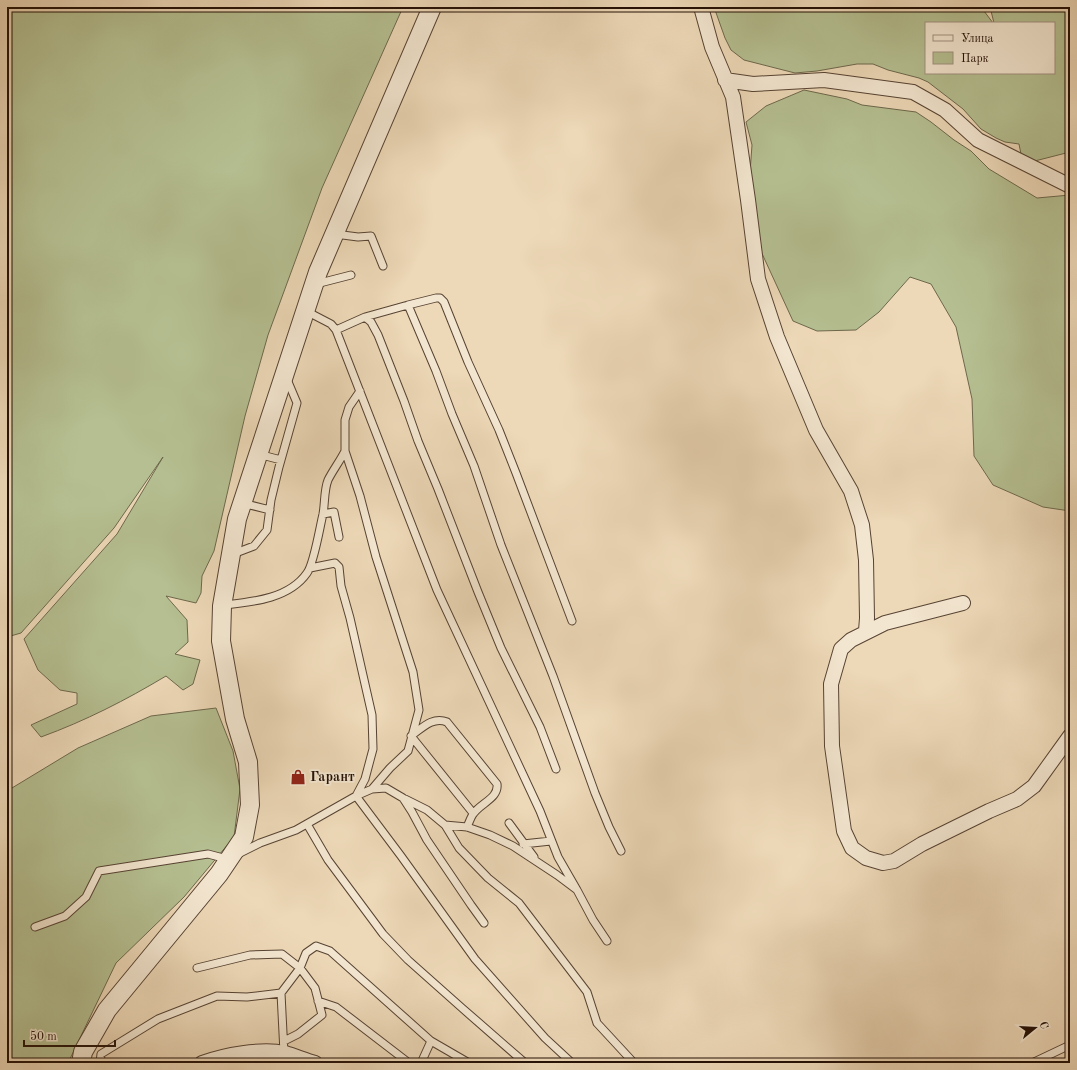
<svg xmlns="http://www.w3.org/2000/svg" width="1077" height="1070" font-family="'Old Standard TT',serif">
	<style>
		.green { fill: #b5bf91; stroke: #6d684c }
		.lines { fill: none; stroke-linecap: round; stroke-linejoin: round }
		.service-casing { stroke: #574333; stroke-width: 9 }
		.minor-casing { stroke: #574333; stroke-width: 16 }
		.tertiary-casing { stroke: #574333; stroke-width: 20 }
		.service { stroke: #f3e6d0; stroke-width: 7 }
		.minor { stroke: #f3e6d0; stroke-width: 14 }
		.tertiary { stroke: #f3e6d0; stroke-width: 18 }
		.labels { text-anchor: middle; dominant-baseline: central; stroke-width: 3.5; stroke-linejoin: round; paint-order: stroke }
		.poi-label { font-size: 14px; font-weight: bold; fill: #251107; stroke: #f3e6d0; text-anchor: start }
	</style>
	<rect width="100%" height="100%" fill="#edd8b7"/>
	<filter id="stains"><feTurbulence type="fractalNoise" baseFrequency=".005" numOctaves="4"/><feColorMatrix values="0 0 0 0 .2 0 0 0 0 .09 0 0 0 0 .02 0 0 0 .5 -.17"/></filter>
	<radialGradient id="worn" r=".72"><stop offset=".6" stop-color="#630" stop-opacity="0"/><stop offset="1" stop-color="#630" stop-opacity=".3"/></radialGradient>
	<path class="green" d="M7 7H403L322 188 268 335 245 416 214 551 202 576 201 593 196 603 166 596 187 620 188 642 175 654 200 660 193 684 183 690 166 676C126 700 85 721 41 737L31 725 77 704V693L60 690 38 670 24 639 117 534 163 457 114 528 21 633 7 637Z
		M714 7H981L993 23H926V73H1054V23H994L990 7H1070V152L1023 164 1019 144 1005 142 996 138 981 129 963 109 928 82 919 78 888 70 873 64H857L817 71 795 73 744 60 731 50 725 38Z
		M804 90 847 99 862 105 916 112 931 122 954 140 971 151 989 169 1037 198 1070 195V511L1043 507 993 485 974 456 972 399 956 327 931 284 910 277 879 312 856 330 817 331 793 321 753 234 748 200 752 145 746 122 766 106Z
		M216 708 233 751 240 789 234 837 184 897 116 963 68 1063H7V791L78 748 151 716Z"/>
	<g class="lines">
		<g class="service-casing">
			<path id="service" d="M335 234 358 237 371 236 383 266
				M316 284 351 275
				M408 305 436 298H440L444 302 468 362 499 430 516 473 572 621
				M306 311 331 324 336 330 437 590 540 811 558 857 577 890
				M365 317 408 305 436 371 452 414 474 466 501 545 553 676 595 793 609 827 621 851
				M336 330 365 317 371 322 378 335 404 401 418 441 438 489 478 592 501 648 540 727 556 769
				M360 391 349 407 345 420V451L360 496 376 557 413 672 419 710 408 751 390 768 372 789
				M258 454 281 460
				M242 503 270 510
				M323 514 334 512 339 537
				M233 554 254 546 267 530 271 500 279 467 297 403 286 377
				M310 568 335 563 339 567 341 586 350 618 372 715 373 749 365 779 356 796
				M224 605C252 602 289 599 307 573 314 564 320 526 323 514 325 503 324 490 328 480 333 470 340 461 345 451
				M356 796 401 856 475 959 545 1038 572 1063
				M405 799 427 810 445 825 459 848 488 878 519 903 587 992 597 1023 634 1063
				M509 823 534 857
				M307 824 328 860 383 934 408 960 462 1008 525 1063
				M445 825 467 827 490 835 513 846 557 875 577 890 593 920 607 941
				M467 827C469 823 471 816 474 813 481 803 499 798 497 784L447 722C433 716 422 728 411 736L473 813
				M523 844 551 841
				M238 854 260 843 296 830 356 796 372 789 386 788 403 798 412 812 427 840 471 905 484 923
				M35 927 65 916 86 897 99 871 208 854 227 859
				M197 968 250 955 282 954 300 968 315 988 322 1015 298 1034 284 1041
				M281 993 300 968 306 953 316 946 330 951 431 1041 421 1063
				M318 1001 336 1007 409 1063
				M431 1041 469 1063
				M263 1052V1063
				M100 1063 101 1054 158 1019 217 996 247 997 281 993 284 1053
				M1032 1063 1070 1045"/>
		</g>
		<g class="minor-casing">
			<path id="minor" d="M701 7 712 47 733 97 748 200 758 279 777 337 816 430 851 491 862 525 866 560 867 618 866 631
				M725 80 753 84 824 80 913 92 945 110 978 140 1070 186
				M963 603 885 623 851 640 841 649 831 684 832 746 844 831 852 848 866 858 883 863 894 861 922 844 989 811 1017 799 1034 786 1070 736
				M202 1063C224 1055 261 1048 285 1053 295 1056 305 1060 315 1063"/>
		</g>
		<g class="tertiary-casing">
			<path id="tertiary" d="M81 1063 83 1052 107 1010 219 874 244 837 250 805 248 762 235 719 221 641 222 606 237 519 318 272 432 7"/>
		</g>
		<use href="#service" class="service"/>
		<use href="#minor" class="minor"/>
		<use href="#tertiary" class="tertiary"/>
	</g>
	<defs>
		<g id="shop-bare" transform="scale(1.2)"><path d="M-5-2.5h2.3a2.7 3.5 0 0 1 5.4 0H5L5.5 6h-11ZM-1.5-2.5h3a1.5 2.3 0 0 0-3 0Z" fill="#8f2418" stroke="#f3e6d0" stroke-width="2.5" paint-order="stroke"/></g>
	</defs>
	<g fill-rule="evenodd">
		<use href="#shop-bare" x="298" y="777"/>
	</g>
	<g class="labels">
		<g class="poi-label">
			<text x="310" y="777">Гарант</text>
		</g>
	</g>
	<rect width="1077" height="1070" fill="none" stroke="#edd8b7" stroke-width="24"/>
	<rect x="8" y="8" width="1061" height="1054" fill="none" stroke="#251107" stroke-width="2"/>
	<rect x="12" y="12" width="1053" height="1046" fill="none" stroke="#251107"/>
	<rect x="925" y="22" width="130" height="52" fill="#f3e6d0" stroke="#a19180"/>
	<rect x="933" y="35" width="20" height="6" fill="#f3e6d0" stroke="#a19180"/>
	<text x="961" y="42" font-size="12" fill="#251107">Улица</text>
	<rect x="933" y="52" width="20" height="12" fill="#b5bf91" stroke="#a19180"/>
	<text x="961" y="62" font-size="12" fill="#251107">Парк</text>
	<g transform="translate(1035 1028) rotate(72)" stroke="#f3e6d0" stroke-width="3" paint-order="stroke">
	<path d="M0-3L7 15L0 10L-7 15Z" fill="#251107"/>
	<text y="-6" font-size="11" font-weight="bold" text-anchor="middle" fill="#251107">С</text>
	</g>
	<path d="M24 1040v6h91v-6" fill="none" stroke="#251107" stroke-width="2"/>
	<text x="30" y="1040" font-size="12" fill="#251107" stroke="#f3e6d0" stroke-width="3" paint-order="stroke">50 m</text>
	<rect width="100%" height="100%" filter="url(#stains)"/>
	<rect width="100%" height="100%" fill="url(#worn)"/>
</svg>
